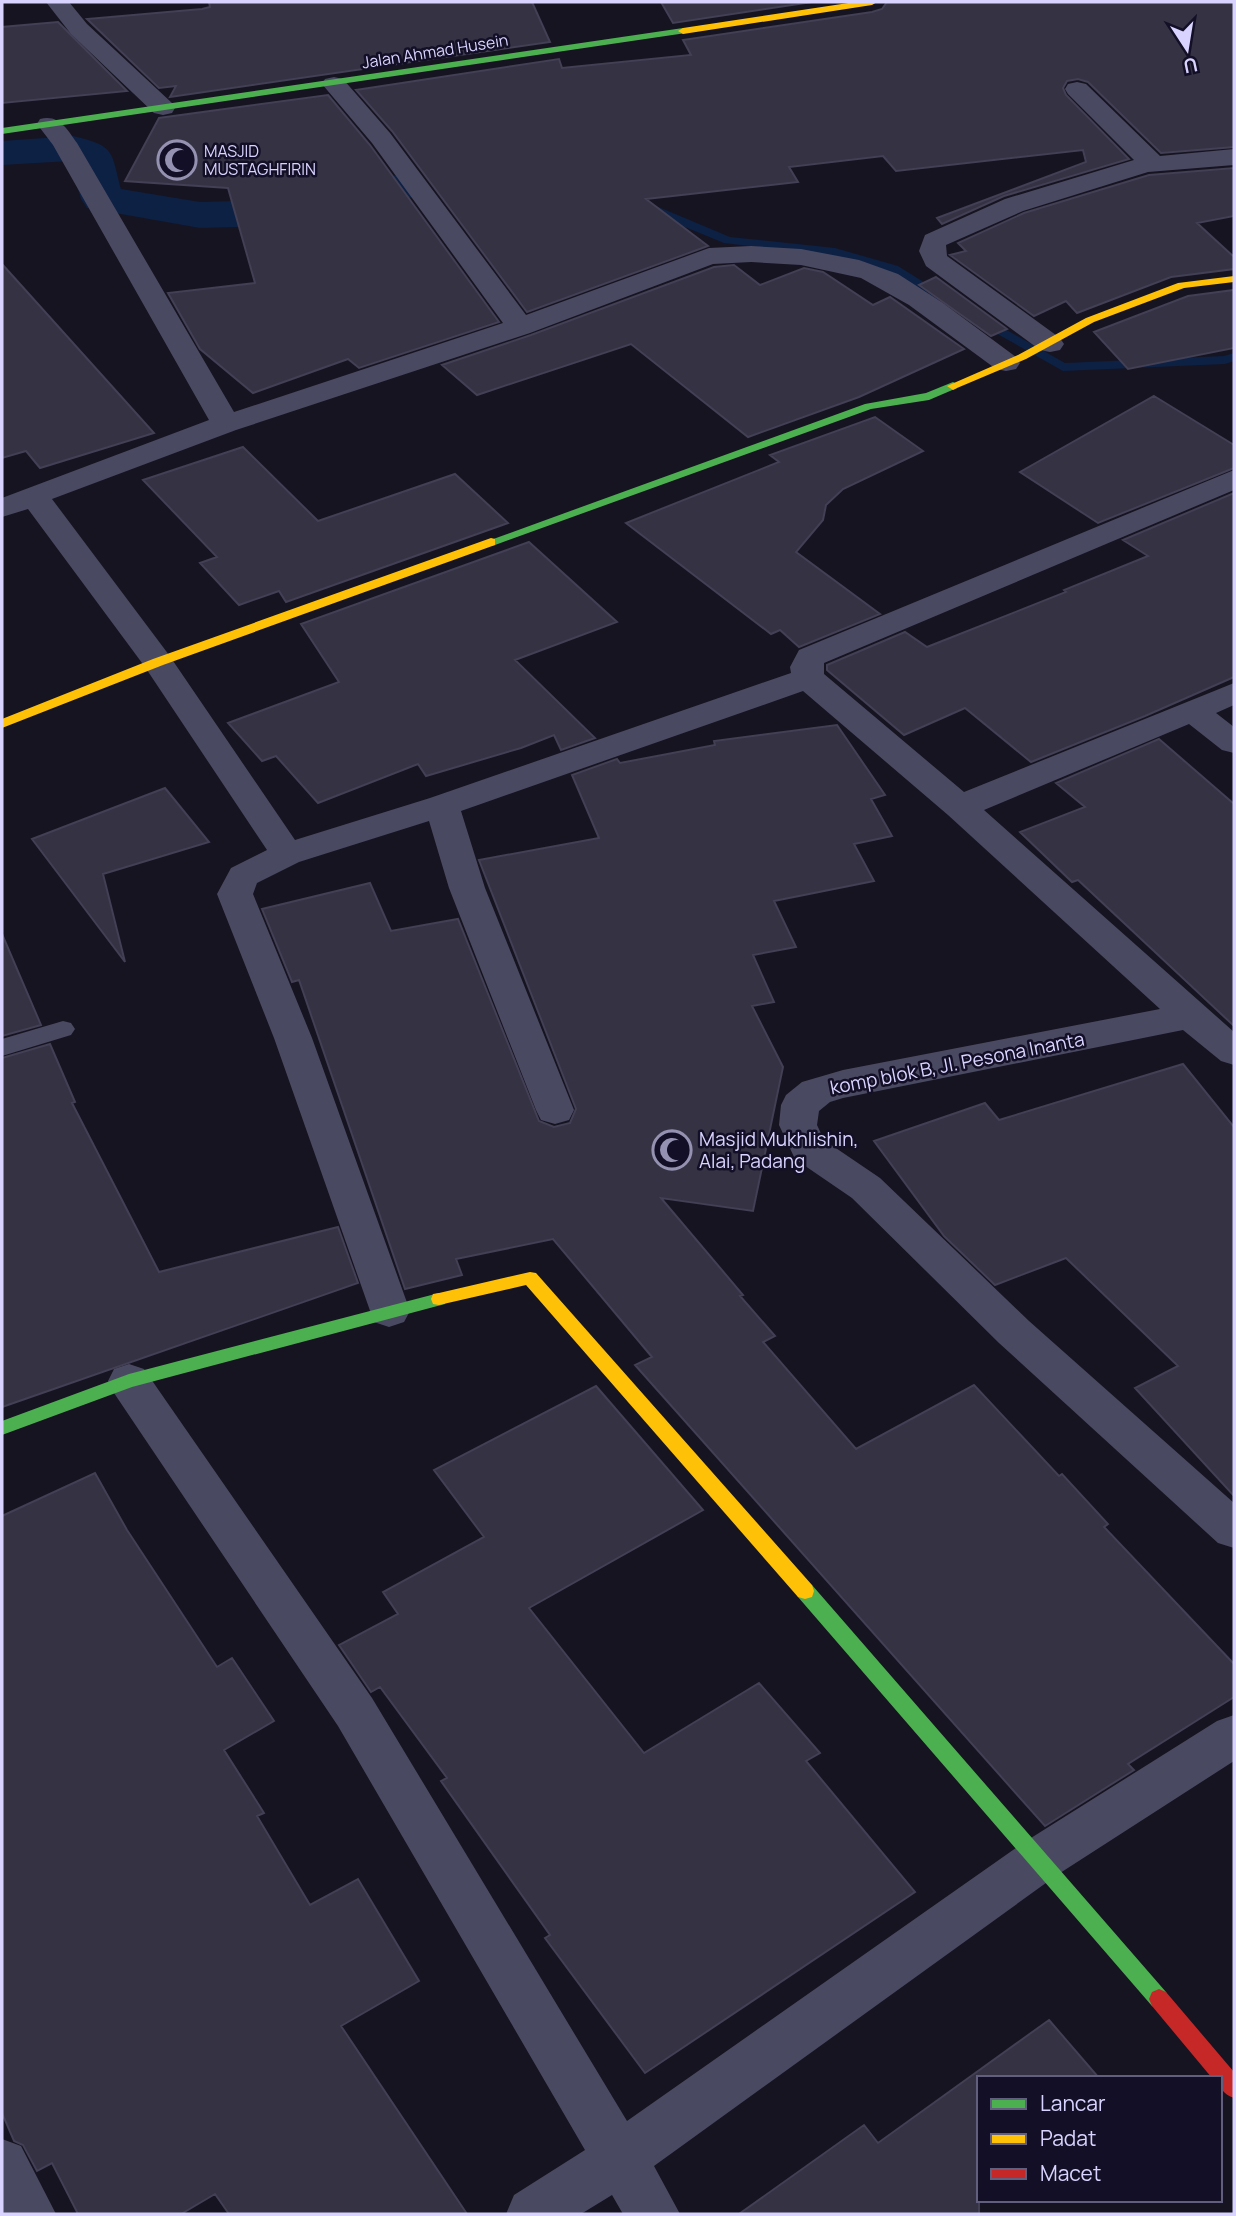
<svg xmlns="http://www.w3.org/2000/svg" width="1236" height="2216" font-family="Manrope,sans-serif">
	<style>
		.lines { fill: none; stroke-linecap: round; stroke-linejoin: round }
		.stream { fill: #0d2144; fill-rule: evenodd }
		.canal { fill: #0d2144; fill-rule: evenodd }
		.building { fill: #343243; stroke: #433f54; stroke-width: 2 }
		.lane { fill: #4a4962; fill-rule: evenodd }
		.street { fill: #4a4962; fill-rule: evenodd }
		.fast { fill: #4caf50; fill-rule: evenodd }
		.slow { fill: #ffc107; fill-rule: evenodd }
		.jam { fill: #c62828; fill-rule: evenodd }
		.labels { text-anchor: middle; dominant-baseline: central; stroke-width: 5; stroke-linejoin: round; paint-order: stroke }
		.far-street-label { font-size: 16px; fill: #d9d4ff; stroke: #130f26 }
		.far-poi-label { font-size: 16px; fill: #d9d4ff; stroke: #130f26; text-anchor: start }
		.street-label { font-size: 19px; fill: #d9d4ff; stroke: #130f26 }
		.poi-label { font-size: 19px; fill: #d9d4ff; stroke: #130f26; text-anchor: start }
	</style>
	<rect width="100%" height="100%" fill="#161421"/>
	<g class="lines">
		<path class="stream" d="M641 203H649L730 237 835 248 898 266 946 296 940 300 936 299 890 272 834 256 724 243 641 209Z
			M982 316 1065 363 1224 356 1234 353V361L1225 364 1063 371 978 323 976 320Z"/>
		<path class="canal" d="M73 136C115 146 111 150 121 189L200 202 277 200 403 174 418 178 424 187 418 196 277 226 200 228 87 208 81 199 70 161 2 165V141Z"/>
	</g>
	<path class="building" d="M209 2H532L550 42 170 97 176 86 159 88 87 19 202 9 210 7Z
		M661 2H812L673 23Z
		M887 2H1234V147L1161 153 1088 82 1078 79 1067 81 1063 88 1066 95 1129 159 1004 196 942 224 937 218 1086 162 1083 150 896 171 883 156 789 167 798 182 646 199 708 246 527 312 392 131 356 90 559 59 562 68 691 55 683 40 872 12 882 9Z
		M58 22 127 91 2 103V27Z
		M328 95 370 145 499 322 359 368 348 359 253 393 200 349 168 293 255 283 228 188 125 181 159 118Z
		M1234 168V216L1197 223 1234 257V269L1171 277 1077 313 1066 301 1034 316 950 255 966 251 958 243 1024 213 1149 175Z
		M2 264 154 433 40 468 26 451 2 458Z
		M734 265 760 285 804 268 823 272 873 305 890 297 964 349 859 397 748 437 631 344 477 395 442 365 531 335 714 267Z
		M936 277 1007 329 991 336 919 285Z
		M1234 290V348L1128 369 1094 332 1188 296Z
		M1154 396 1234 445V468L1098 523 1020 472Z
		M875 417 923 451 843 489 826 505 823 520 796 552 880 614 799 647 780 630 771 634 626 523 779 462 770 455Z
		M243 447 318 521 455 474 508 523 286 602 279 591 239 605 200 563 217 557 143 480Z
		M1234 493V677L1145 716 1031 762 965 708 904 735 827 670V665L905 632 927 647 1066 592 1064 590 1148 556 1123 540Z
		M529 542 617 622 515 660 595 738 561 750 554 735 521 748 426 776 418 764 318 803 276 756 262 761 228 723 339 682 301 624Z
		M837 725 885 795 871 799 892 836 854 844 874 881 774 901 796 947 753 955 774 1002 752 1006 783 1067 753 1211 661 1198 743 1295 740 1296 775 1336 763 1342 856 1449 974 1385 1059 1476 1062 1474 1108 1524 1104 1527 1234 1664V1697L1128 1764 1134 1770 1045 1826 635 1365 652 1357 553 1239 456 1259 462 1275 405 1289 299 980 292 982 262 909 370 883 391 931 458 919 539 1121 554 1127 570 1123 576 1109 479 860 599 838 572 775 617 759 620 763 715 745 714 741Z
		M1159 739 1234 804V1026L1078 880 1072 882 1020 832 1085 807 1056 783Z
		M165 788 209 842 103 874 125 962 32 839Z
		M2 934 41 1025 2 1036Z
		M50 1044 75 1102 72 1103 159 1272 338 1227 358 1283 2 1407V1058Z
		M1183 1064 1234 1127V1496L1135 1388 1178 1366 1066 1258 995 1285 944 1236 874 1141 985 1103 999 1120Z
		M596 1386 703 1510 529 1608 644 1753 759 1683 820 1753 806 1761 915 1892 645 2073 545 1938 550 1935 441 1781 447 1778 380 1687 371 1692 339 1645 398 1614 383 1592 484 1537 434 1470Z
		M95 1473 127 1530 217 1667 232 1658 274 1721 224 1750 264 1813 257 1816 310 1905 358 1879 419 1981 341 2026 467 2214H229L215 2194 181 2214H78L52 2163 37 2171 23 2145 14 2141 2 2113V1516Z
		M1049 2020 1099 2078H979V2214H739L864 2125 878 2143Z"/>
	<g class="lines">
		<path class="lane" d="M63 1021 71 1023 75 1029 71 1035 2 1056V1039Z"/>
		<path class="street" d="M46 2H69L87 24 172 103 175 108 172 113 163 115 154 113 71 34Z
			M334 77 343 79 390 133 526 315 709 248 751 246 801 249 859 260 898 274 943 303 1016 357 1020 363 1016 369 1006 371 996 369 909 305 861 278 801 265 751 262 713 264 530 333 236 430 52 499 169 655 295 840 430 798 791 673 790 667 799 650 1234 470V490L824 663V674L964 792 1234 683V705L1216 713 1234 727V753L1222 750 1189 724 984 810 1234 1032V1065L1221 1061 1183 1030 843 1098 830 1102 819 1111 817 1125 824 1140 880 1178 1029 1321 1234 1503V1548L1218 1543 999 1343 852 1198 795 1159 779 1125 781 1105 786 1095 802 1082 843 1070 1160 1009 948 815 803 691 461 811 485 888 574 1110 569 1120 555 1124 541 1120 536 1110 449 888 429 821 299 862 257 883 253 894 312 1038 410 1311 404 1322 389 1327 374 1322 274 1038 217 894 231 868 267 850 145 667 28 509 2 517V498L209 420 53 145 37 124 40 119C59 114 67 129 77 143L234 412 503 323 372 143 322 84 325 79Z
			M1077 82 1086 84 1160 156 1234 149V165L1148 172 1023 211 946 245 947 256 1060 338 1064 344 1060 350 1050 352 1040 350 926 266 919 251 925 235 1005 199 1134 160 1068 94 1065 89 1068 84Z
			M129 1364 144 1369 372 1698 627 2121 1023 1843 1217 1721 1234 1715V1761L1057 1875 654 2166 680 2214H623L612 2195 581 2214H506L514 2195 585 2150 338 1726 114 1393 108 1381 114 1369Z
			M2 2139 21 2146 56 2214H2Z"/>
		<path class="fast" d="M683 28 686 29V33L2 134V128Z
			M953 382 957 384V388L929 400 871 409 495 545 491 546 485 542 865 404 926 393Z
			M439 1293 445 1294 447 1299 445 1304 132 1387 2 1435V1421L129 1374Z
			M805 1583 812 1585 1166 1992 1169 1999 1166 2006 1159 2009 1152 2006 798 1597 796 1591 798 1585Z"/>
		<path class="slow" d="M855 2H877L872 5 683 34 678 31 683 28Z
			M1234 276V282L1184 288 1094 322 1026 359 957 388 953 390 947 386 1018 355 1086 318 1178 283Z
			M491 538 495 539V545L163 665 2 728V719L153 659Z
			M530 1272 536 1273 812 1585 814 1591 812 1597 805 1599 798 1597 526 1285 439 1305 433 1304 431 1299 433 1294 439 1293Z"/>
		<path class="jam" d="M1159 1989 1166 1992 1234 2072V2098C1223 2094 1220 2089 1220 2078H1212L1152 2006 1149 1999 1152 1992Z"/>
	</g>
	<defs>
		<g id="mosque-ring" transform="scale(2.0125)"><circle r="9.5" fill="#130f26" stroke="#9591b1" stroke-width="1.5"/><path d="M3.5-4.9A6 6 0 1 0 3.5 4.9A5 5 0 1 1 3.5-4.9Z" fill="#9591b1"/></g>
	</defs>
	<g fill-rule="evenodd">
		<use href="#mosque-ring" x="177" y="160"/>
		<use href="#mosque-ring" x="672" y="1150"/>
	</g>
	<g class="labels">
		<g class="far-street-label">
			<text transform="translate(435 51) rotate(-9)">Jalan Ahmad Husein</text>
		</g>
		<g class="far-poi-label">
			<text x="204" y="151">MASJID<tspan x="204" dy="18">MUSTAGHFIRIN</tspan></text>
		</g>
		<g class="street-label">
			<text transform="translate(957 1063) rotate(-11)">komp blok B, Jl. Pesona Inanta</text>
		</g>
		<g class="poi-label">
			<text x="699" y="1139">Masjid Mukhlishin,<tspan x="699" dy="22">Alai, Padang</tspan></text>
		</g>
	</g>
	<rect width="1236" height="2216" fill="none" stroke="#d9d4ff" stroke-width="7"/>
	<rect x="977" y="2076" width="245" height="126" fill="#130f26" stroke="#625e7d" stroke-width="2"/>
	<rect x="991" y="2099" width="35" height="10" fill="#4caf50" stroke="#625e7d" stroke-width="2"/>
	<text x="1040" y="2111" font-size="21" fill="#d9d4ff">Lancar</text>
	<rect x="991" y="2134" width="35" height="10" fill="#ffc107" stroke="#625e7d" stroke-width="2"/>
	<text x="1040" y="2146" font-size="21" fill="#d9d4ff">Padat</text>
	<rect x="991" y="2169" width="35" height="10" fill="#c62828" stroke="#625e7d" stroke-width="2"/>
	<text x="1040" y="2181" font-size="21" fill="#d9d4ff">Macet</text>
	<g transform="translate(1187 49) rotate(168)" stroke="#130f26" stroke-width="5" paint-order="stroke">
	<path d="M0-5L12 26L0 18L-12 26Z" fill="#d9d4ff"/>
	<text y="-10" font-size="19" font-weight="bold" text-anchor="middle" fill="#d9d4ff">U</text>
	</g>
</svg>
